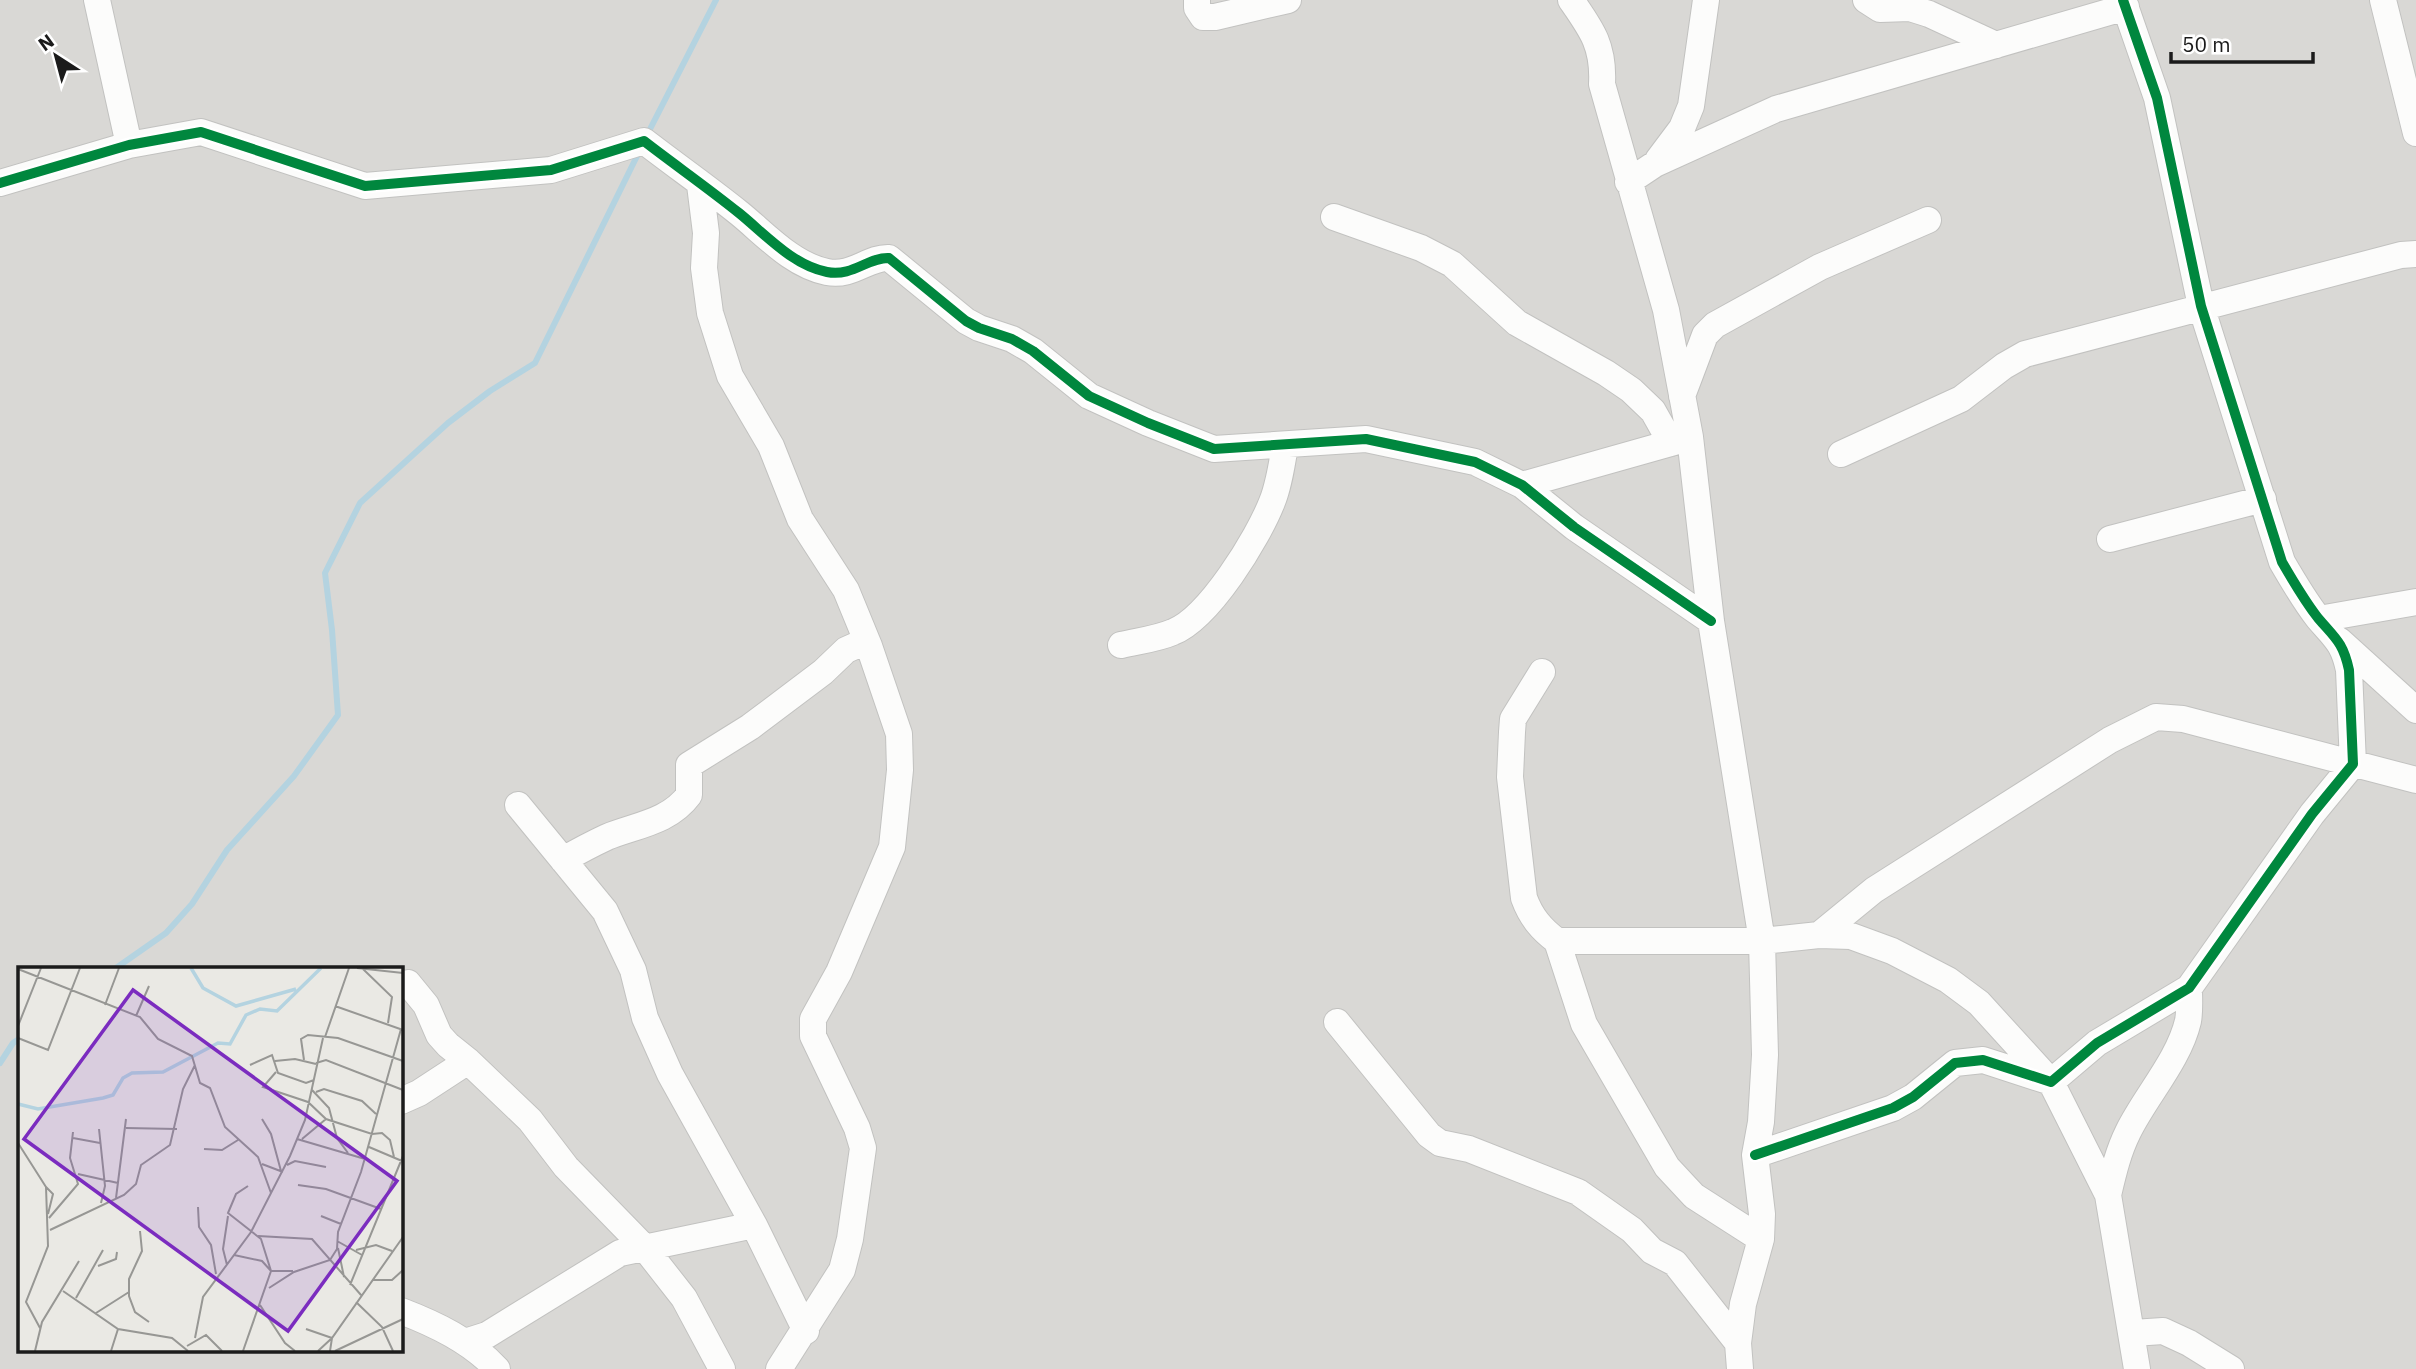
<svg xmlns="http://www.w3.org/2000/svg" width="2416" height="1369" font-family="'IBM Plex Sans',sans-serif">
	<style>
		.residential { fill: #d9d8d5; fill-rule: evenodd }
		.lines { fill: none; stroke-linecap: round; stroke-linejoin: round }
		.stream { stroke: #b4d3e0; stroke-width: 6 }
		.minor-casing { stroke: #c2c2c0; stroke-width: 28 }
		.minor { stroke: #fcfcfb; stroke-width: 26 }
		.cycleway-casing { stroke: #fff; stroke-width: 15 }
		.cycleway { stroke: #00873e; stroke-width: 10 }
		.inset-river { fill: none; stroke: #b4d3e0; stroke-width: 3.5 }
		.inset-road { fill: none; stroke: #979794; stroke-width: 2 }
		.view { fill: #7b2cbf; fill-opacity: 0.15; stroke: #7b2cbf; stroke-width: 3.5 }
		.inset-edge { fill: none; stroke: #1b1b1b; stroke-width: 3.5 }
	</style>
	<rect width="100%" height="100%" fill="#eae9e4"/>
	<path class="residential" d="M0 0H2416V1369H0ZM19 968H401V1350H19Z"/>
	<g class="lines">
		<path class="stream" d="M646 137 716 0
			M116 968 166 933 192 904 227 850 294 776 338 715 332 630 325 573 360 503 448 423 490 391 535 363 640 150
			M0 1063 13 1043 19 1039"/>
		<g class="minor-casing">
			<path id="minor" d="M97 0 129 145
				M1197 0V8L1203 17H1215L1288 0
				M1571 0C1592 30 1604 46 1602 84L1666 310 1690 437 1711 621 1762 941 1765 1055 1761 1122 1755 1155 1762 1214 1761 1239 1743 1304 1738 1343 1740 1369
				M1866 0 1880 9 1910 8 1929 14 1996 45
				M2383 0 2416 133
				M1658 160 1682 128 1691 106 1706 0
				M1628 182 1655 164 1776 109 2126 7
				M0 183 129 145 201 132 365 186 551 170 644 141C675 165 708 188 739 213 765 234 792 265 827 272 853 277 868 257 889 258L966 321 979 328 1012 339 1033 351 1089 396 1148 423 1214 449 1366 439 1475 462 1522 485 1574 527 1711 621
				M700 185 706 233 704 268 710 313 730 376 771 446 800 519 846 590 869 646 899 734 900 770 892 847 839 972 813 1019V1036L857 1128 863 1148 850 1239 842 1270 779 1369
				M1334 217 1421 248 1452 264 1517 323 1606 373 1631 390 1653 411 1671 443
				M1682 396 1705 335 1715 325 1820 267 1928 220
				M1841 454 1961 399 2004 366 2025 354 2401 255 2416 254
				M1522 485 1685 439
				M2110 539 2263 499
				M2319 619 2416 602
				M2340 641 2416 710
				M1121 645C1138 641 1157 639 1173 632 1209 618 1258 538 1272 502 1279 485 1282 464 1285 445
				M1542 672 1513 719 1512 732 1510 777 1524 898C1531 917 1541 929 1557 941H1762L1819 935 1851 936 1892 951 1948 980 1979 1003 2051 1082 2108 1195 2137 1369
				M518 805 605 911 633 970 645 1018 670 1074 754 1225 806 1331
				M563 860C577 852 592 844 607 837 637 825 669 822 689 795V765L750 727 823 672 846 650 855 646H869
				M1819 935 1874 890 2110 740 2156 717 2183 719 2416 780
				M1557 941 1584 1024 1667 1167 1694 1196 1761 1239
				M408 983 426 1005 439 1035 448 1045 468 1061 530 1120 566 1167 644 1247 684 1298 722 1369
				M1337 1022 1429 1135 1440 1143 1469 1149 1578 1192 1632 1230 1652 1251 1675 1263 1738 1343
				M401 1101 419 1093 468 1061
				M1755 1155 1893 1108 1913 1097 1955 1063 1983 1060 2051 1082 2097 1043 2189 988 2312 814 2353 764 2349 670C2343 642 2335 638 2318 618 2304 600 2293 581 2282 562L2201 306 2157 98 2123 0
				M2108 1195C2113 1174 2118 1152 2128 1132 2145 1097 2179 1060 2188 1021 2190 1011 2189 999 2189 988
				M401 1311C435 1324 471 1341 497 1369
				M2133 1333 2163 1331 2189 1343 2231 1369
				M465 1342 487 1335 620 1253 754 1225"/>
		</g>
		<use href="#minor" class="minor"/>
		<g class="cycleway-casing">
			<path id="cycleway" d="M0 183 129 145 201 132 365 186 551 170 644 141C675 165 708 188 739 213 765 234 792 265 827 272 853 277 868 257 889 258L966 321 979 328 1012 339 1033 351 1089 396 1148 423 1214 449 1366 439 1475 462 1522 485 1574 527 1711 621
				M1755 1155 1893 1108 1913 1097 1955 1063 1983 1060 2051 1082 2097 1043 2189 988 2312 814 2353 764 2349 670C2343 642 2335 638 2318 618 2304 600 2293 581 2282 562L2201 306 2157 98 2123 0"/>
		</g>
		<use href="#cycleway" class="cycleway"/>
	</g>
	<g transform="translate(18 967)">
		<rect width="385" height="385" fill="#eae9e4"/>
		<path class="inset-river" d="M173 1 185 21 218 39 278 22M0 137 20 142 85 131 95 128 105 111 114 106 145 105 200 76 212 77 228 48 242 42 259 44 303 1"/>
		<path class="inset-road" d="M339 1 385 6M0 2 122 50 140 72 174 89 182 116 192 121 207 160 240 190 253 226M345 2 374 30 370 56M87 38 101 1M317 39 385 63M118 49 131 19M0 59 23 1M307 70 331 1M0 71 30 83 62 1M286 93 283 72 290 68 320 71 385 94M257 94 277 92 298 97M298 96 308 93 385 123M232 98 254 88 260 106 288 116 296 113M258 105 245 120 290 135 308 152 354 167 364 166 372 173 376 190M294 123 311 141 319 171 330 186M298 125 306 122 344 134 358 147M244 152 253 167 263 204M108 161 159 162M81 162 87 219 83 236M55 171 82 176M279 172 347 192M284 172 308 152M0 176 28 220 30 279 8 335 22 361M351 180 384 194M186 182 204 183 220 173M244 197 265 205M269 198 277 194 308 200M60 207 100 216M280 218 308 222 363 242M28 220 35 227 30 247M98 231 108 152M180 240 181 260 193 278 198 307M303 249 323 257M31 251 60 217 52 191 55 165M32 263 106 228 118 217 123 198 152 178 165 122 177 98M122 264 124 284 111 312V329L117 345 131 355M240 269 294 272 343 328M319 274 344 288M320 281 326 310M338 283 358 278 374 284M216 288 244 294 253 304H275M209 298 205 282 210 249M80 299 98 292 99 285M354 313H374L385 303M332 318 385 189M251 321 276 305 312 293 319 282 320 265 343 205 383 62M45 324 100 362 154 371 170 384M58 331 85 283M338 335 364 360 375 384M242 338 267 376 277 384M78 346 111 325M288 362 314 371 312 384M177 371 185 330 233 265 272 189 287 153 305 71M169 379 188 368 204 384M17 384 24 355 61 294M93 384 100 362M225 384 253 304 243 272 210 246 218 227 230 219M300 384 314 371 385 270M317 384 385 352"/>
		<path class="view" d="M115 23 379 214 270 364 6 172Z"/>
		<rect width="385" height="385" class="inset-edge"/>
	</g>
	<g transform="translate(56 56) rotate(324)" stroke="#ffffff" stroke-width="5" paint-order="stroke">
	<path d="M0-5L12 26L0 18L-12 26Z" fill="#1b1b1b"/>
	<text y="-10" font-size="19" font-weight="bold" text-anchor="middle" fill="#1b1b1b">N</text>
	</g>
	<path d="M2171 52v10h142v-10" fill="none" stroke="#1b1b1b" stroke-width="3.5"/>
	<text x="2182" y="52" font-size="21" fill="#1b1b1b" stroke="#ffffff" stroke-width="5" paint-order="stroke">50 m</text>
</svg>
